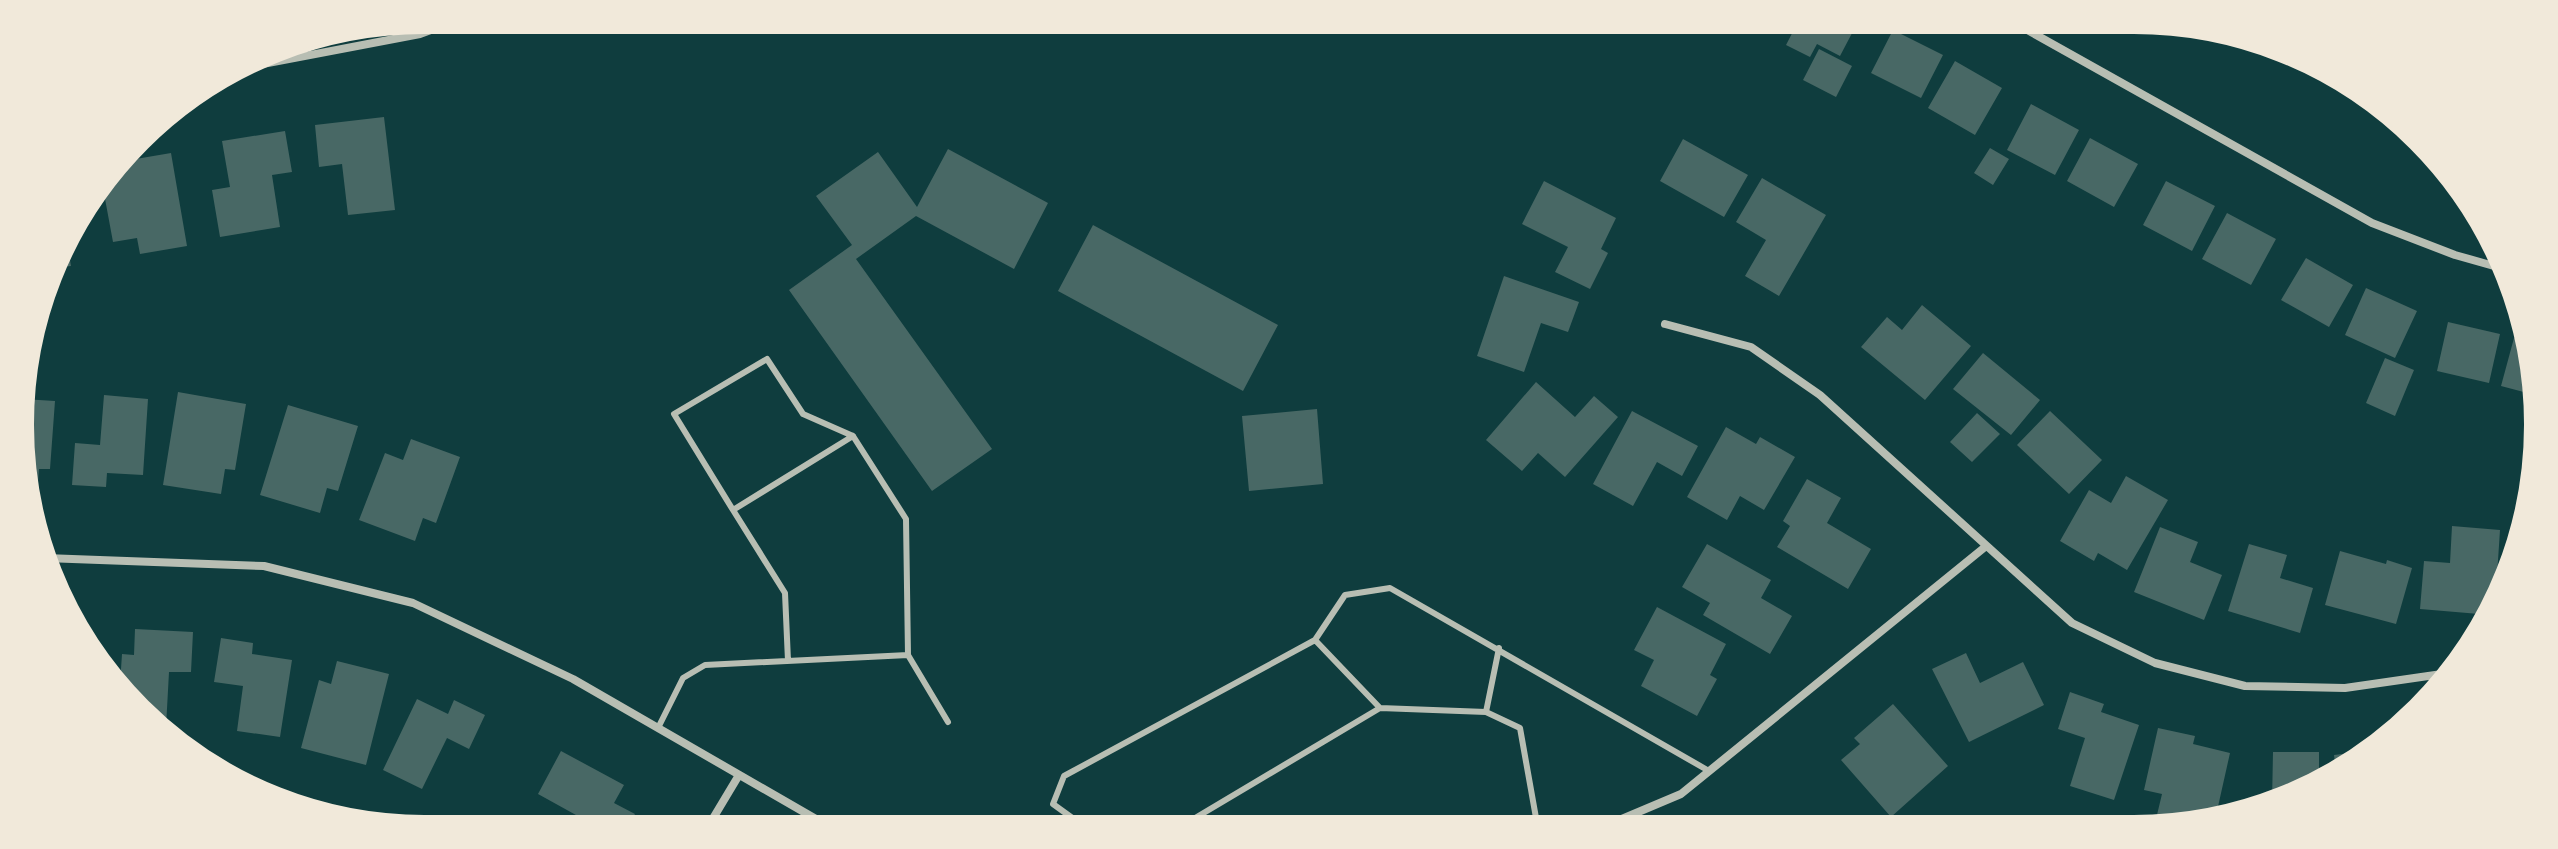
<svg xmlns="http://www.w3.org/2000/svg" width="2558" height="849" font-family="Lato,sans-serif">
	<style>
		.building { fill: #486865 }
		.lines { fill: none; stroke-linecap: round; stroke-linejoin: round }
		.service { stroke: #b8beb3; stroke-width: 6 }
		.minor { stroke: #b8beb3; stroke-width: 8 }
		.rim { fill: none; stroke: #f1e9da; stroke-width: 4 }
	</style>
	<rect width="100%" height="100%" fill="#0f3d3e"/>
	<path class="building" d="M1761 18H1785L1780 28Z
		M1800 18H1860L1840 56 1817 44 1810 57 1786 45Z
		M1893 30 1943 55 1921 98 1871 73Z
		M1819 49 1852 66 1836 97 1803 80Z
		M1955 61 2002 88 1975 135 1928 108Z
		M2031 104 2079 130 2055 175 2007 150Z
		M384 117 395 210 348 215 342 164 319 167 315 125Z
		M285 131 292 172 272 175 280 227 220 237 212 190 230 187 222 141Z
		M2090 138 2138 164 2114 207 2067 181Z
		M1683 139 1748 175 1724 217 1660 181Z
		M1990 148 2009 159 1993 185 1974 173Z
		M948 149 1048 203 1014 269 916 216 856 259 992 449 932 491 789 290 852 245 816 196 878 152 917 207Z
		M171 153 187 246 140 254 137 238 113 242 103 188 124 161Z
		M1762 178 1826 215 1779 296 1745 276 1766 240 1736 222Z
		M1544 181 1616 218 1601 249 1608 253 1590 289 1555 272 1568 247 1522 224Z
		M2166 181 2215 206 2192 251 2143 225Z
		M2227 213 2276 239 2251 285 2202 259Z
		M84 214 86 228 71 230 81 217Z
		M1093 225 1278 325 1243 391 1058 291Z
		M66 236 71 266 53 268 60 244Z
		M2306 258 2353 285 2329 327 2281 300Z
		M1504 276 1579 302 1568 332 1541 323 1524 372 1477 356Z
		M2366 288 2417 311 2395 358 2345 335Z
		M1922 305 1971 346 1925 400 1861 347 1887 317 1902 330Z
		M2448 322 2500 334 2489 383 2437 371Z
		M2514 338 2526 341 2536 371 2535 395 2501 386Z
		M1983 353 2040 400 2011 435 1953 389Z
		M2385 358 2414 370 2395 416 2366 403Z
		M1536 382 1575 417 1594 396 1618 417 1565 477 1538 453 1522 471 1486 440Z
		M178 392 246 404 235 470 225 469 221 494 163 485Z
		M104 395 148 399 143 475 107 473 106 487 72 485 75 443 100 445Z
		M23 399 55 401 50 469H39L37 494H29Z
		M288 405 358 426 338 491 327 488 320 513 260 495Z
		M1317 409 1323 484 1249 491 1242 416Z
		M1632 411 1698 446 1682 476 1657 462 1633 506 1593 484Z
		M2050 411 2102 460 2069 494 2017 445Z
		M1977 413 2000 434 1972 462 1950 442Z
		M1726 427 1756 444 1760 437 1795 457 1764 510 1740 496 1727 520 1687 497Z
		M411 439 460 457 436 523 423 518 415 541 359 520 385 453 403 460Z
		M2126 476 2168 500 2127 570 2098 553 2094 561 2060 541 2089 490 2111 503Z
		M1807 479 1841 498 1827 523 1871 549 1848 589 1777 547 1790 526 1783 521Z
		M2514 522 2527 523 2513 560H2510Z
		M2452 526 2500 530 2495 606 2491 615 2420 609 2424 561 2450 563Z
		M2160 527 2198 542 2190 562 2222 575 2204 620 2134 592Z
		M1707 544 1771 580 1761 598 1792 616 1770 654 1703 615 1710 603 1682 587Z
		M2249 544 2287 555 2280 578 2313 588 2300 633 2228 611Z
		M2340 551 2386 564 2387 560 2412 568 2396 624 2325 605Z
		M1657 607 1726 644 1710 675 1717 679 1697 716 1641 686 1654 660 1634 650Z
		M135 629 193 632 191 672H169L166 727 120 684 122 654 134 655Z
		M221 638 253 643 252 654 292 660 280 737 237 731 243 686 214 682Z
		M1966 653 1980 683 2023 662 2044 705 1969 742 1932 669Z
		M337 661 389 674 366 765 301 748 319 680 331 684Z
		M2070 692 2104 704 2101 712 2139 725 2114 800 2070 786 2085 738 2058 729Z
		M417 699 448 714 454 700 485 715 469 749 447 738 422 789 383 770Z
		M1893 704 1948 766 1891 817 1841 760 1860 744 1854 738Z
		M2158 728 2195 736 2193 744 2230 753 2215 820 2190 827 2156 819 2162 794 2144 790Z
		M561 751 624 785 614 803 635 814 625 831H579L585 820 538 794Z
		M2367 751 2336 771 2334 755Z
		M2273 752H2319V781L2289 800 2246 812V803H2272Z
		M1760 816 1771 828H1746Z"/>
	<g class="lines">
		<path class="service" d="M733 510 674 414 767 359 803 414 853 436
			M1315 640 1380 708
			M908 655 948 722
			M1486 712 1499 648
			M658 728 683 678 705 665 908 655 906 519 853 436 733 510 785 593 788 661
			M1089 830 1053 804 1064 776 1315 640 1345 595 1390 588 1709 771
			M1175 830 1380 708 1486 712 1520 728 1538 829"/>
		<path class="minor" d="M2006 18 2372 223 2455 255 2501 268
			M237 69 420 34 463 18
			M1665 324 1751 347 1820 395 2072 623 2155 663 2245 686 2345 688 2449 673
			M45 558 264 566 413 603 573 679 835 830
			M1598 829 1681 794 1985 547
			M706 830 739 775"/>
	</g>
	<path d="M0 0H2558V849H0ZM424 32H2134A392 392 0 0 1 2526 424V425A392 392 0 0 1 2134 817H424A392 392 0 0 1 32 425V424A392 392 0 0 1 424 32Z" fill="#f1e9da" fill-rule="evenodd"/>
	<path class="rim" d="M424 32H2134A392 392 0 0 1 2526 424V425A392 392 0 0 1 2134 817H424A392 392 0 0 1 32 425V424A392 392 0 0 1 424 32Z"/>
</svg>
